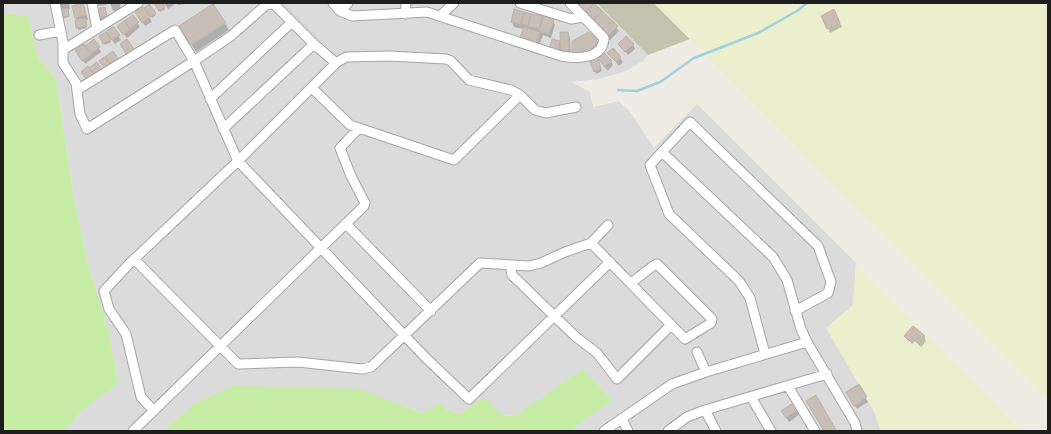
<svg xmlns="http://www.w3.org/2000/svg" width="1051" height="434" font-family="'IBM Plex Sans',sans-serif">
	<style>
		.residential { fill: #dcdbdb }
		.construction { fill: #c3c4ae }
		.farmland { fill: #ebefcd }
		.grass { fill: #c6eca6 }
		.shadow { fill: #0003 }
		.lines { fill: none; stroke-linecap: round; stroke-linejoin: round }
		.stream { stroke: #a1cfdf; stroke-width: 2.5 }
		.building { fill: #c7beb6; stroke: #c1b2a5 }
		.minor-casing { stroke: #a5a5a5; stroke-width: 11 }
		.minor { stroke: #fff; stroke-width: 9 }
	</style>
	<rect width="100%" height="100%" fill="#efece3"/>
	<path class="residential" d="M3 3H597L648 55 643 61 626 71 599 79 571 82 590 92 593 107 619 101 631 113 654 148 697 104 856 263 853 305 858 384 874 411 881 431H569L612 400 583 369 516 415 504 416 484 399 459 414 447 410 441 403 423 413 392 402 233 386 195 404 163 431H61L71 425 78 414 118 383 109 332 88 264 74 199 56 79 38 57 28 16 3 13Z"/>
	<path class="construction" d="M597 3H654L690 39 648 55Z"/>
	<path class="farmland" d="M654 3H1048V401L690 39Z
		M856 263 909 318 1021 431H881L874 411 826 328 853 305Z"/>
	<path class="grass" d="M3 13 28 16 38 57 56 79 74 199 88 264 109 332 118 383 78 414 71 425 61 431H3Z
		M583 369 612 400 569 431H163L194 404 233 386 359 389 422 413 441 403 447 410 459 414 484 398 504 416 516 415Z"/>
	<path class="shadow" d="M58 3H69L70 9H68L69 17 61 19Z
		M96 3H106V5L97 6Z
		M110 3H120L121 10 113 11Z
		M155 3H162L165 9 160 12Z
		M164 3H173L174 5 168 9Z
		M177 3H184L185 4 178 5Z
		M592 3 619 31 610 40 573 5Z
		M83 4 88 20H86L87 28 78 30 76 18Z
		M149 5 156 15 152 18 145 8Z
		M105 8 109 20 101 22 98 18Z
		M143 8 152 22 145 26 136 13Z
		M515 10 553 21 555 25 551 38 543 35 538 49 524 29 514 27 512 22Z
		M836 15 842 27 830 33 828 28Z
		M132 16 140 27 127 38 121 30Z
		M225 23 229 30 196 52 184 33Z
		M113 28 121 40 115 44 107 33 106 34 111 42 105 45 100 36Z
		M568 33 570 37 571 60 560 56 553 40 561 43Z
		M596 39 600 46 577 60Z
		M94 41 101 52 85 64 76 50Z
		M619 44H633L635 49 628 55Z
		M613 49 623 62 619 66 609 53Z
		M599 60 611 61 613 65 608 71Z
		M598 61 602 71 596 74 592 63Z
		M905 336H924L926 341 921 347 915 341 912 344Z
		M858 386 868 402 857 409 847 393Z
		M792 404 799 415 789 422 782 411Z"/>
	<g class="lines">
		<path class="stream" d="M622 90H618L637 91 660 82 694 58 758 33 797 11 807 3"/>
	</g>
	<path class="building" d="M83 3 86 15 75 18 72 6Z
		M154 3H163L165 7 159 11Z
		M572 3H594L584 14Z
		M594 3 602 11 593 21 584 14Z
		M149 4 156 13 151 17 144 8Z
		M213 4 226 23 191 45 179 26Z
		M105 7 107 16 97 18 95 9Z
		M143 7 150 17 142 23 135 12Z
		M68 8 69 16 59 18 58 10Z
		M514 9 524 12 521 25 511 22Z
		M834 9 840 23 827 29 821 16Z
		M602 11 618 26 607 37 591 22Z
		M524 12 531 14 528 26 521 24Z
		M531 14 543 16 540 29 528 26Z
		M133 15 139 22 130 29 124 21Z
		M543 16 554 20 549 34 538 31Z
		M85 18 87 26 76 28 75 20Z
		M124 21 131 30 123 35 117 26Z
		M113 26 120 35 112 40 106 32Z
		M524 27 540 32 536 45 519 40Z
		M106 32 111 40 103 44 99 36Z
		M560 32H568L569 56H561Z
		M589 32 597 39 596 45 589 51 579 54 572 53V41Z
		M626 36 634 44 625 52 618 44Z
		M94 39 100 47 91 54 85 46Z
		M127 39 136 52 128 57 120 44Z
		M552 39 560 41 558 52 549 50Z
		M84 44 91 55 82 61 75 50Z
		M613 48 621 57 616 62 607 53Z
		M113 51 120 61 112 67 105 57Z
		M604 53 612 61 605 67 598 59Z
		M105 57 112 67 106 71 99 61Z
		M598 59 601 69 594 72 590 62Z
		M97 62 103 71 95 76 89 68Z
		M88 66 95 76 87 81 81 72Z
		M913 326 925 336 918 343 912 338 909 341 904 336Z
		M859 384 867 397 854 406 846 392Z
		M816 395 836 430 834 431H824L806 401Z
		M793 403 798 410 786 418 781 411Z"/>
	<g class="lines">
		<g class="minor-casing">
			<path id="minor" d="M55 3 63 42V63L76 83 80 114 87 129 194 61 175 30 77 90
				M92 3 97 29
				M333 3 340 11 352 16 427 12 561 56C578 59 603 59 604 38L570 3
				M520 3 571 19 584 17
				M340 11 348 3
				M405 14 406 3
				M440 16 454 3
				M39 35 61 31
				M314 44 336 63
				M63 50 138 3
				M312 88 350 125 454 160 520 95
				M210 99 292 22
				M223 129 314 44 275 5 271 4 266 5 231 36 194 61C209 94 223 128 238 161L426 358 469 399 610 262
				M662 152 773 257 787 280 801 329 807 342 855 423 857 431
				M346 224 431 311
				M591 243 685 339 711 323 712 319 657 264 653 266 631 283
				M134 259 238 364 298 362 362 369 371 367 480 263 529 266 541 263 565 252 591 243 608 225
				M510 265 512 275 576 337 597 353 617 379 671 325
				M697 352 706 372
				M765 354 750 298 739 281 669 214 650 165 690 122 818 246 831 282 828 293 795 311
				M788 386 815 431
				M751 397 771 431
				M153 410 141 397 126 334 109 309 104 291 129 264 238 161 336 63 346 57 389 56 446 59 451 61 469 80 511 90 520 95 535 110 546 113 576 107
				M705 410 716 431
				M622 419 628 431
				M133 431 364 206 365 203 351 176 340 148 359 128
				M604 431 672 384 706 372 807 342
				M668 431 687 417 705 410 827 374"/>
		</g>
		<use href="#minor" class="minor"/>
	</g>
	<rect width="1051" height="434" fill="none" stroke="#1e1e1e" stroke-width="8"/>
</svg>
